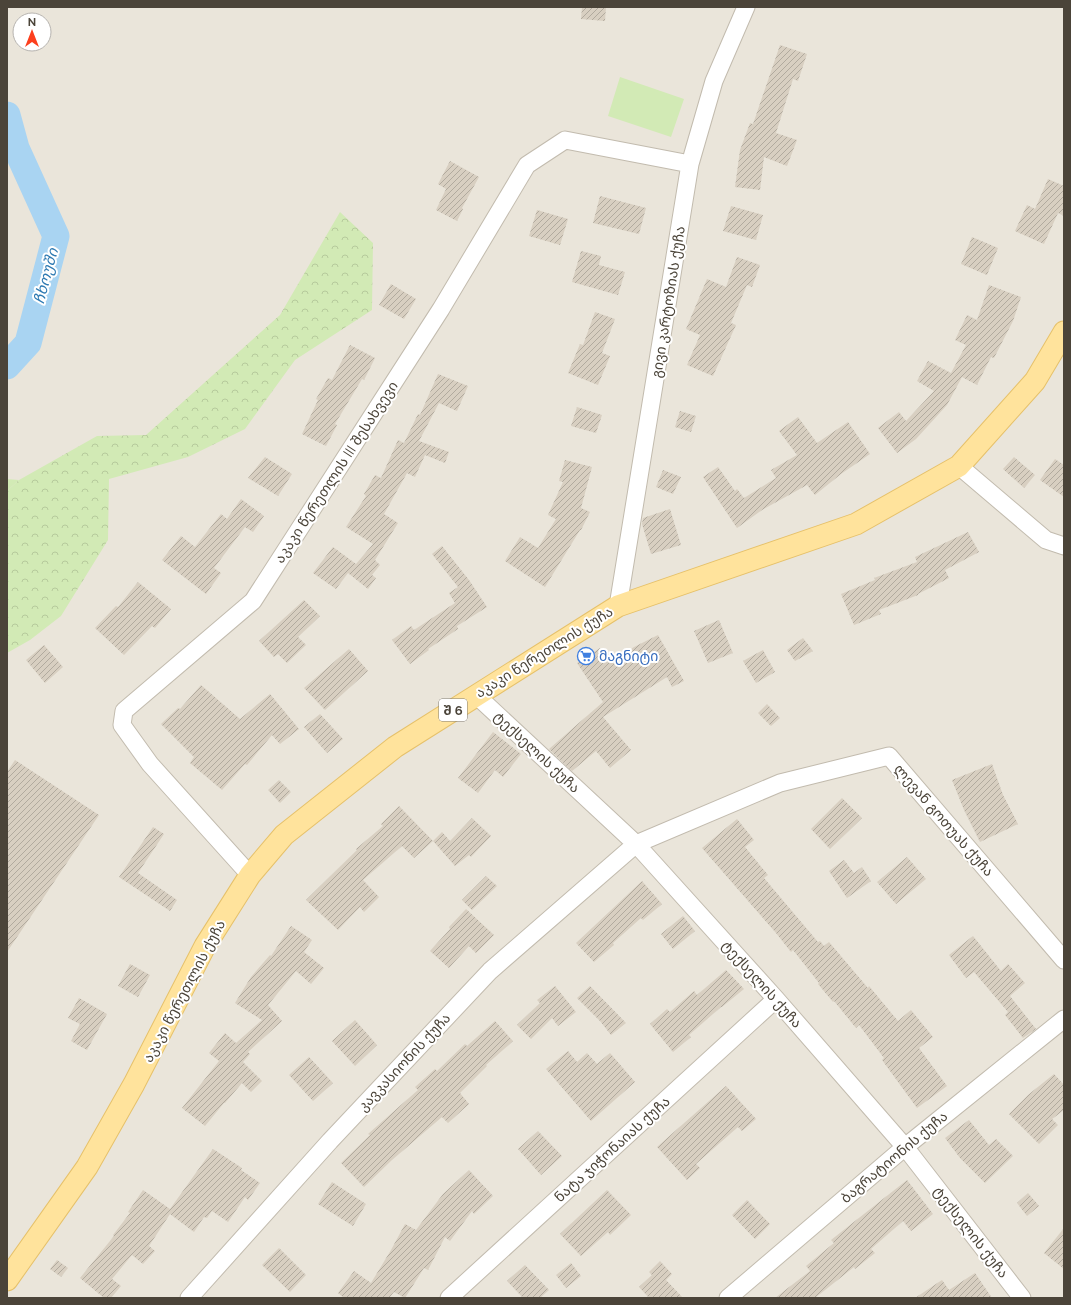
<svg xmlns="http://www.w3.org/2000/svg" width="1071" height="1305" font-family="Raleway,'Noto Sans Georgian',sans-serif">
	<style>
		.residential { fill: #eae5da; fill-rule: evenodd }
		.green { fill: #d2eab5 }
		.forest { fill: url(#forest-crowns) }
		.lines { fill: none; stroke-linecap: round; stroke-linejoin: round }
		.river { stroke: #a9d4f2; stroke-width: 27 }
		.building { fill: url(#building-hatch) }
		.minor-casing { stroke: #c2bbae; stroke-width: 19 }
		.major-casing { stroke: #e6c16a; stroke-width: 23 }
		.minor { stroke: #fff; stroke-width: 17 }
		.major { stroke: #ffe39c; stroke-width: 21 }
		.labels { text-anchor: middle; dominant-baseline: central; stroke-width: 4; stroke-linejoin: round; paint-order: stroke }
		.shield { fill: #fff; stroke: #817c74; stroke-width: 1 }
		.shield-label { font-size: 13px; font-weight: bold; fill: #4b4439 }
		.street-label { font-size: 14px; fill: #4b4439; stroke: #fff }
		.shop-label { font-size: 14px; fill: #366cbe; stroke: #fff; text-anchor: start }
		.water-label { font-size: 15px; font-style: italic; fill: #2e7ab2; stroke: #fff }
	</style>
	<defs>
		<pattern id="forest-crowns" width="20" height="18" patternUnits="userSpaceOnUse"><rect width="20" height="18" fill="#d2eab5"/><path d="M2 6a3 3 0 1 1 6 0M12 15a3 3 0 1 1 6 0" fill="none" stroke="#b6ca9c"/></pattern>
		<pattern id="building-hatch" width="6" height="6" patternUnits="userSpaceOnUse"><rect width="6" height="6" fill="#d8cfc1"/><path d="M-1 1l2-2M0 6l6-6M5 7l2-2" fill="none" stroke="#b1aa9e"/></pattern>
	</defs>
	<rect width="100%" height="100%" fill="#f6f3ec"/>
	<path class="residential" d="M7 7H1064V1298H7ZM20 20H44V44H20Z"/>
	<path class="green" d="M620 77 684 99 671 137 608 116Z
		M7 479 19 480 7 491Z"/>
	<path class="forest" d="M340 212 373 243 372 310 295 360 245 429 188 457 109 479 108 540 61 616 30 640 7 653V491L19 480 97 436 146 435 280 315Z"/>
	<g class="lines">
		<path class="river" d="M7 115 16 148 56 236 28 343 7 366"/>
	</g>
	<path class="building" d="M582 7H606L605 21 581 19Z
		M780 45 807 54 798 81 793 79 776 133 797 140 787 166 764 157 760 190 735 187 740 150 750 123 753 124Z
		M450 161 479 177 462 208 463 209 457 221 436 210 446 189 438 184Z
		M1048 179 1064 186V216L1058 213 1044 244 1015 231 1027 205 1035 209Z
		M600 196 646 208 639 234 593 223Z
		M731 206 763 215 756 240 723 231Z
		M537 210 568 219 560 245 529 236Z
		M972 237 998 248 987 275 961 264Z
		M581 251 601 256 599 265 625 272 618 295 572 282Z
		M737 257 760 265 752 287 747 285 731 323 736 325 713 376 687 365 700 335 686 329 707 279 726 287Z
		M391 284 416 299 404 319 379 305Z
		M989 285 1021 297 1013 321 994 358 991 357 977 385 962 377 947 405 916 439 897 453 878 428 899 412 906 421 934 391 917 381 928 361 951 373 966 345 955 340 967 315 977 320Z
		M595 312 615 319 602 353 610 356 598 385 568 373 580 344 583 345Z
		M350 345 375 358 364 380 362 379 335 424 337 425 326 446 302 434 318 400 316 399 328 378 332 380Z
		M438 374 468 386 457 411 439 403 419 441 449 452 445 463 425 455 415 477 407 473 384 514 398 523 375 560 380 565 372 575 376 578 368 589 348 573 336 589 313 573 333 547 356 564 373 544 346 527 366 496 364 494 375 475 381 478 398 440 404 443 418 414 420 415Z
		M577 407 602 415 596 433 571 426Z
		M680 411 696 416 691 432 675 427Z
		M798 417 817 443 848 422 870 454 841 474 815 495 807 485 762 510 737 528 703 477 718 467 735 491 737 489 744 498 776 478 771 470 797 455 779 431Z
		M265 457 292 474 278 496 248 478Z
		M1014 457 1035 475 1024 488 1003 469Z
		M1055 459 1064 465V497L1040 480Z
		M565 460 592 467 581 508 590 512 581 530H580L545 587 505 561 520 537 538 548 556 519 548 515 563 482 559 481Z
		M663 470 681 477 673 494 656 487Z
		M241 499 264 516 253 532 245 527 214 568 221 573 206 594 162 560 181 536 195 547 221 514 227 519Z
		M670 509 681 545 651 554 642 524 643 518Z
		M968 532 979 552 945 570 949 578 918 594V595L879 610 881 614 854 625 841 594 875 580 874 578 917 562 915 557Z
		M442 546 469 580 487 607 457 626 458 629 428 649 429 650 410 664 392 640 411 626 414 630 455 603 449 593 458 587 432 554Z
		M138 582 171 609 155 628 152 626 124 655 95 628 116 606 118 607Z
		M304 600 320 616 298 637 306 645 287 663 278 654 274 657 259 641Z
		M719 620 733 653 708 663 694 631Z
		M658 635 684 681 672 687 667 677 603 717 631 750 610 768 596 751 572 771 549 749 603 702 577 663 600 648 610 663 634 647Z
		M803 638 813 651 795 661 787 650Z
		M44 645 63 667 45 683 26 660Z
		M349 649 368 671 325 710 304 688Z
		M763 650 775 672 756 683 743 661Z
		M201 685 240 719 270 694 299 729 280 744 272 735 247 765 245 764 222 790 190 763 194 757 161 724 178 708 180 709Z
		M767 704 780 718 771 726 758 713Z
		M320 714 343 739 327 753 304 727Z
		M493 732 521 754 503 777 495 770 478 793 458 778Z
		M15 760 99 815 7 952V772Z
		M992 764 1003 795 1018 824 980 842 964 810 952 780Z
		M279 780 291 792 280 803 268 790Z
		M842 798 862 818 830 849 811 829Z
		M399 806 433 841 414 858 402 846 363 880 379 897 364 912 360 907 338 930 306 900 357 850 356 849 383 826 381 824Z
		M472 818 491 836 471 857 469 855 455 866 433 841 442 832 450 841Z
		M737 819 754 840 745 847 768 875 764 878 818 942 820 941 824 946 829 942 868 988 869 986 898 1021 911 1010 933 1037 919 1048 947 1086 917 1108 882 1060 884 1058 859 1025 856 1028 834 1001 833 1002 818 984 819 983 793 950 791 952 776 933 702 848Z
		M153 827 164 834 138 873 177 900 170 911 119 877Z
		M907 857 926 879 896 904 877 882Z
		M844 860 854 873 862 867 871 881 847 898 829 871Z
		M486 876 497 886 472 910 462 900Z
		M642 881 662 904 643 920 641 918 613 943 614 945 594 962 576 943Z
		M466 909 494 935 476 953 469 946 449 968 430 951 450 929 449 927Z
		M683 916 695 931 673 949 661 934Z
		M291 926 312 940 304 952 324 968 311 984 296 971 268 1005 282 1021 248 1052 250 1054 243 1062 262 1081 251 1092 242 1083 225 1103H224L205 1126 182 1108 219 1061 209 1053 225 1033 236 1043 262 1020 235 1003 251 977 270 955 271 956Z
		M973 936 1001 971 1008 964 1025 983 1010 996 1036 1029 1023 1038 1005 1015 1008 1012 974 972 966 978 949 955Z
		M130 964 150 975 138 997 118 986Z
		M726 970 744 989 722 1007H721L689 1035 691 1037 673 1052 650 1024 667 1009 670 1012 694 991 697 995Z
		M555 986 576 1012 558 1026 552 1018 531 1039 517 1025 540 1003 537 1000Z
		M590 986 626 1023 611 1035 600 1021 577 998Z
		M79 998 107 1014 87 1050 71 1041 80 1024 68 1018Z
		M355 1020 377 1045 355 1066 332 1041Z
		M495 1021 513 1041 486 1065 487 1066 460 1093 469 1104 448 1123 442 1117 392 1160 364 1187 341 1163 370 1135 368 1134 418 1090 415 1087 435 1069 437 1071 465 1044 467 1046Z
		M568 1051 577 1062 587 1053 597 1064 610 1053 635 1082 591 1121 546 1069Z
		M309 1057 333 1083 313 1101 289 1075Z
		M1054 1074 1064 1085V1110L1052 1119 1058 1125 1039 1144 1009 1114 1028 1095Z
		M726 1086 756 1119 742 1131 738 1127 696 1164 700 1168 687 1180 657 1147Z
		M969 1120 989 1145 996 1139 1013 1156 985 1183 960 1158 945 1138Z
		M538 1131 562 1156 541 1175 518 1149Z
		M213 1149 242 1168 241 1170 260 1183 248 1200 245 1197 228 1222 212 1211 207 1218 204 1217 194 1232 170 1214 149 1246 155 1251 143 1264 132 1255 112 1279 121 1286 111 1298H104L80 1278 114 1236 113 1235 130 1213 128 1212 143 1190 170 1209Z
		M469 1170 493 1196 474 1214 472 1211 450 1241 445 1237 428 1270 424 1268 405 1298 394 1292 389 1298H344L338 1293 354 1271 371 1283 391 1250 405 1224 416 1230 443 1194Z
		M907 1180 933 1214 911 1231 903 1221 871 1249 875 1253 855 1269 854 1267 815 1298H775L810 1271 806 1266 834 1243 831 1240Z
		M332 1182 366 1204 353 1226 318 1204Z
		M607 1190 631 1215 610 1235 608 1232 581 1256 560 1234Z
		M1028 1193 1039 1206 1027 1216 1017 1203Z
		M747 1200 770 1224 755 1239 732 1215Z
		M1064 1228V1269L1044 1253Z
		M279 1248 306 1275 290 1292 262 1265Z
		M57 1260 68 1268 61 1277 50 1269Z
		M660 1261 672 1274 666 1280 683 1298H649L639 1287 652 1275 649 1272Z
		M571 1263 581 1276 566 1288 556 1275Z
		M525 1265 549 1290 540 1298H523L507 1281Z
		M975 1273 992 1298H915L942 1280 949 1290Z"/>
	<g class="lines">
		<g class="minor-casing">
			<path id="minor" d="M959 466 1046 540 1064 546
				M618 606 690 164 714 81 746 7
				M476 695 636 844 776 999 905 1147 1022 1298
				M250 875 150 764 122 725 124 711 253 601 441 309 527 165 565 140 690 164
				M189 1298 330 1141 490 971 636 844 780 783 889 756 1064 960
				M449 1298 776 999
				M728 1298 905 1147 1064 1019"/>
		</g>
		<g class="major-casing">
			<path id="major" d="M7 1280 87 1167 134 1084 205 946 250 875 284 835 395 747 618 606 856 524 959 466 1035 381 1064 332"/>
		</g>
		<use href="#minor" class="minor"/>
		<use href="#major" class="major"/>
	</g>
	<defs>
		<g id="supermarket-ring" transform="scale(0.9)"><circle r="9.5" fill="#fff" stroke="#3f7fe0" stroke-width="1.5"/><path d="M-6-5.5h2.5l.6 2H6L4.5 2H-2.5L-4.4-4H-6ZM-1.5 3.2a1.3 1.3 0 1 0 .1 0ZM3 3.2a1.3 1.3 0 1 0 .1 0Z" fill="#3f7fe0"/></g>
	</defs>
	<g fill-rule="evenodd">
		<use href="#supermarket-ring" x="586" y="656"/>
	</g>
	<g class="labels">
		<rect class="shield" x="439" y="699" width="28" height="22" rx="3"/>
		<g class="shield-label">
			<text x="453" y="710">შ 6</text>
		</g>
		<g class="street-label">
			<text transform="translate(668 302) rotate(-81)">გივი კარტოზიას ქუჩა</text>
			<text transform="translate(336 472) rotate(-57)">აკაკი წერეთლის III შესახვევი</text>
			<text transform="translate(544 652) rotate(-32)">აკაკი წერეთლის ქუჩა</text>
			<text transform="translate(537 752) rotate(43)">ტექსელის ქუჩა</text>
			<text transform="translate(944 820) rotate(49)">ლევან გოთუას ქუჩა</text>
			<text transform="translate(762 984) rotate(48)">ტექსელის ქუჩა</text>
			<text transform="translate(184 991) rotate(-62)">აკაკი წერეთლის ქუჩა</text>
			<text transform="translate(404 1062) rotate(-47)">კავკასიონის ქუჩა</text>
			<text transform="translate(612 1149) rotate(-42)">ნატა ჯიჭონაიას ქუჩა</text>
			<text transform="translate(894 1157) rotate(-40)">ბაგრატიონის ქუჩა</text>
			<text transform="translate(971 1232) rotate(52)">ტექსელის ქუჩა</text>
		</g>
		<g class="shop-label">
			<text x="599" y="656">მაგნიტი</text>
		</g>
		<g class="water-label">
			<text transform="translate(46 276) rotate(-75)">ჩხოუში</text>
		</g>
	</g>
	<rect width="1071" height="1305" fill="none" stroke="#4b4439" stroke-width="16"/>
	<g transform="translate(32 32)"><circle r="19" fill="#ffffff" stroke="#b7b4b0"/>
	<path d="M0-3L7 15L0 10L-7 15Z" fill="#fc3f1d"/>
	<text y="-6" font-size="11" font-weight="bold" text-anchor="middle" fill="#4b4439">N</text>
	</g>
</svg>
